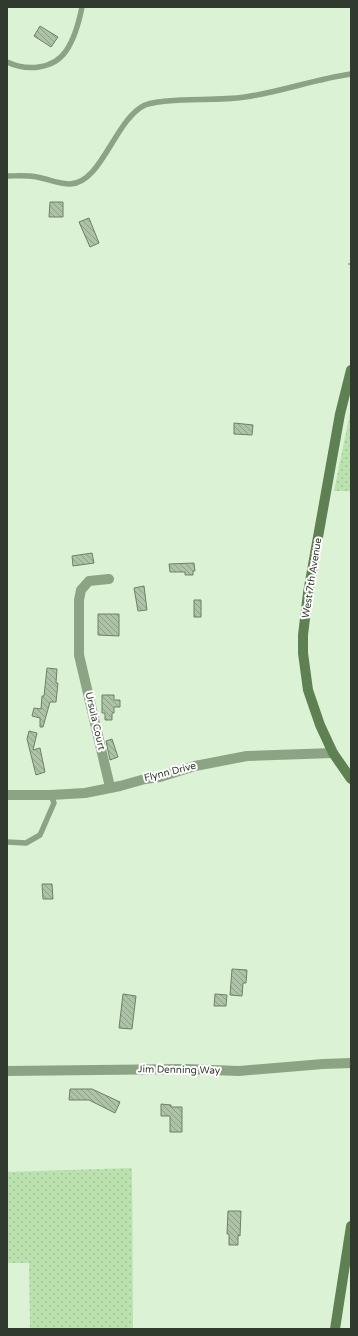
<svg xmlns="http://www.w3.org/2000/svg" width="358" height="1336" font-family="'Varela Round',sans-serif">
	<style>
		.grass { fill: url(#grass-dots) }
		.building { fill: url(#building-back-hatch); stroke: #6d8166 }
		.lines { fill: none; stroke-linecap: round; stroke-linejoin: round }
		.path { stroke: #94a48e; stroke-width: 1.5; stroke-dasharray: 3 3; stroke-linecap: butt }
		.service { stroke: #8ca384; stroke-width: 5.5 }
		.minor { stroke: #8ca384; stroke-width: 10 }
		.secondary { stroke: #5e8052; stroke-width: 10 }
		.labels { text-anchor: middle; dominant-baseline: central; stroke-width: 4; stroke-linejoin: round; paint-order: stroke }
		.street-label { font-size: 10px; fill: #313a2e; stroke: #fff }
	</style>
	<defs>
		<pattern id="grass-dots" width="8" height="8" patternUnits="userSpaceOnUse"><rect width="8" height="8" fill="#bbe1af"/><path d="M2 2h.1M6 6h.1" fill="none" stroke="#a1c297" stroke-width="1.8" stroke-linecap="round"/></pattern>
		<pattern id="building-back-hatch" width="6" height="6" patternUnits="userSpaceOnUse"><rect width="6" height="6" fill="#adc2a6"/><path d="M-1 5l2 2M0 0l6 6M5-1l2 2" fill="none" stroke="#8d9f88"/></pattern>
	</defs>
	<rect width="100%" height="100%" fill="#dcf2d5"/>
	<path class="grass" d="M351 408V491H334Z
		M132 1168 133 1329H30L29 1263H7V1172Z"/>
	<path class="building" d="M40 26 58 37 51 47 34 36Z
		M50 202H63V217H49Z
		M89 218 99 243 90 247 79 222Z
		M234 423 253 425 252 435 234 434Z
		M92 553 94 563 73 566 72 556Z
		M194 563 195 571H193V575H185V572H170L169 564Z
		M144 586 147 610 138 611 134 588Z
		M194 600H201V617H194Z
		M98 614H119V636L98 635Z
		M47 668 57 669 56 683H58L56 702H50L43 727H40V718L32 716 34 708 41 709 42 696H44Z
		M102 695H114V700H120V707H114V713H112V720H105V713H102Z
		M29 731 37 733 33 750 40 748 45 772 36 775 27 739Z
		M112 739 118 757 110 760 106 741Z
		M42 884H52L53 899H43Z
		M232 969 247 970 246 983H243L242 996 230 995Z
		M123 994 136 996 132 1029 119 1028Z
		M215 994 227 995 226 1006H214Z
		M70 1089H92L120 1102 115 1113 89 1100H69Z
		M161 1104 171 1105V1107H182V1132H170V1116H161Z
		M228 1211H241L240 1236 238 1235V1245H229V1234H227Z"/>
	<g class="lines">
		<path class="path" d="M348 264H351"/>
		<path class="service" d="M7 62C26 71 53 70 66 51 75 38 79 22 82 7
			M7 176C17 176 27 175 37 177 48 179 59 184 70 184 102 183 115 119 145 105 156 101 169 101 181 100 202 99 224 100 245 97 281 92 315 79 351 74
			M7 842 26 843 40 835 54 803 51 795"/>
		<path class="minor" d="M109 579 89 581 81 590 79 600V655L110 787
			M7 795H51L85 793 120 786 145 779 160 777 195 766 247 756 333 753
			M7 1071 185 1069 239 1071 323 1064 351 1063"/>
		<path class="secondary" d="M351 370 340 414 308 593 303 635V653L308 690 320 725 333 753 351 779
			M335 1329 351 1226"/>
	</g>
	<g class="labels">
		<g class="street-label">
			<text transform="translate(312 578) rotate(-81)">West 7th Avenue</text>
			<text transform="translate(95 721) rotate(77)">Ursula Court</text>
			<text transform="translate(170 772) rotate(-14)">Flynn Drive</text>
			<text transform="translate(179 1070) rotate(1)">Jim Denning Way</text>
		</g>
	</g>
	<rect width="358" height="1336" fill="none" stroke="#313a2e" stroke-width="16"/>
</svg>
